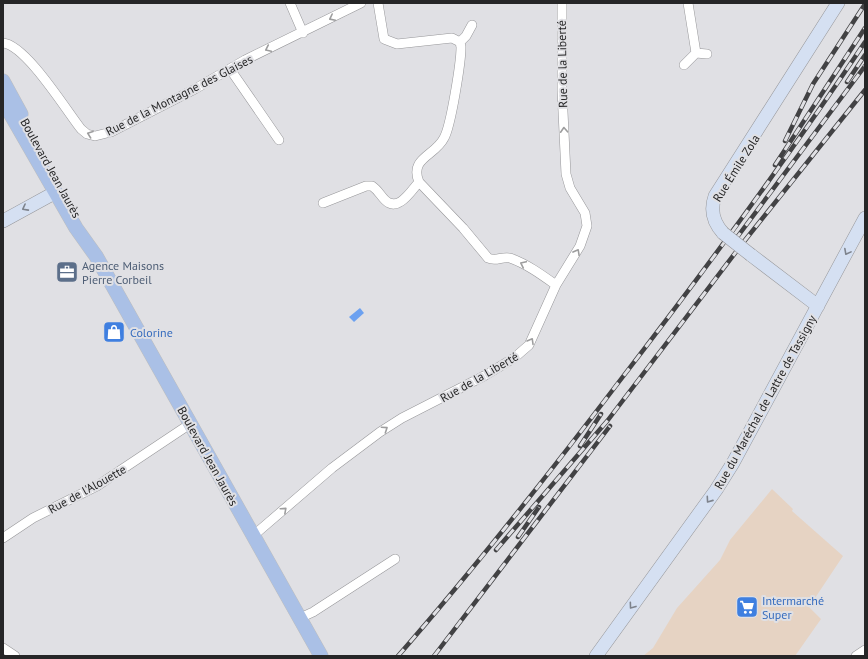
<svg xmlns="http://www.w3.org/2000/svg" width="868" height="659" font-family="'PT Sans',sans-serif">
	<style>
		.commercial { fill: #e6d3c3 }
		.water { fill: #6ca1f0 }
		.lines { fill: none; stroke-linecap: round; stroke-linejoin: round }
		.street-casing { stroke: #969699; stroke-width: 10 }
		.secondary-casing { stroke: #969699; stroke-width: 14 }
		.primary-casing { stroke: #bebebe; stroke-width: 15 }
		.street { stroke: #fff; stroke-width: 9 }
		.secondary { stroke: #d5e0f2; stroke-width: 13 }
		.primary { stroke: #aac0e6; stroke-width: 14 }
		.rail-casing { stroke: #424244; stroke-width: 4.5 }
		.rail { stroke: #e0e0e4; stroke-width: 3; stroke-dasharray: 9; stroke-linecap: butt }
		.secondary-bridge-casing { stroke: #969699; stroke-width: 14; stroke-linecap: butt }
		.secondary-bridge { stroke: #d5e0f2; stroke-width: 13 }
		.oneway { stroke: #9d9d9e }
		.oneway2 { stroke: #7e838c }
		.labels { text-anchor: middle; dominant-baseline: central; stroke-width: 4; stroke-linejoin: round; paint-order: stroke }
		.street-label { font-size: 12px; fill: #262627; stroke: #e0e0e4 }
		.service-label { font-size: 12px; fill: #4e5e75; stroke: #e0e0e4; text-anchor: start }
		.shop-label { font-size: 12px; fill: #366cbe; stroke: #e0e0e4; text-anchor: start }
	</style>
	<rect width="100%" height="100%" fill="#e0e0e4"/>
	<path class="commercial" d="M772 489 793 509 792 511 843 556 809 607 821 619 795 656H643L653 648 677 608 720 560 730 540Z"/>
	<path class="water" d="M360 308 364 313 354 322 349 317Z"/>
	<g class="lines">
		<g class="street-casing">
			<path id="street" d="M290 3 303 33
				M378 3 384 39 397 44 452 38 460 42 461 47C461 62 451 126 444 138 435 156 409 158 419 182L463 228 488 258C496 262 502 256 510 258 527 264 542 275 556 285
				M460 42 466 36 472 25
				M3 43C26 45 66 110 81 129L87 134 95 136 111 132 195 89 245 60 361 3
				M696 53 707 54
				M684 65 696 53 688 3
				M230 69 279 140
				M323 203 366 186H372C378 190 380 195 385 200 398 213 411 191 419 182
				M254 535 332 468 380 432 402 418 484 376 514 358 529 345 556 285 580 246 587 226 585 213 570 188 566 174 562 91V3
				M3 538 33 518 97 486 190 424
				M300 618 313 612 395 559
				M3 648 15 656
				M856 656 865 650"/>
		</g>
		<g class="secondary-casing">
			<path id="secondary" d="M3 221 56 192
				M723 233C713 222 710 210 715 196L838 3
				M751 255 818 306
				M596 656 716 490 733 463 865 218"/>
		</g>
		<g class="primary-casing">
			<path id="primary" d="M3 81 21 114
				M3 101 76 228 96 256 321 656"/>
		</g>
		<use href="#street" class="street"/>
		<use href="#secondary" class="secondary"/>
		<use href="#primary" class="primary"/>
		<g class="rail-casing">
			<path id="rail" d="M847 82 865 55
				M785 141 813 84 865 4
				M775 165 865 28
				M735 240 865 66
				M580 446 601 414
				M518 537 539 507
				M496 550 608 420 742 244 865 90
				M398 656C474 569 545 479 615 387 702 274 786 161 865 42
				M434 656 610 426"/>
		</g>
		<use href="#rail" class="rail"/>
		<g class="secondary-bridge-casing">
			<path id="secondary-bridge" d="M723 233 751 255"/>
		</g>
		<use href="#secondary-bridge" class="secondary-bridge"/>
	</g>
	<defs><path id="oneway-chevron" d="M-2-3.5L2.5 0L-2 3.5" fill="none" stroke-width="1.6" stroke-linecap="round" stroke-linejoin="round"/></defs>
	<g class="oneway">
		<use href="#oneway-chevron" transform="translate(332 18) rotate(153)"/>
		<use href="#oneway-chevron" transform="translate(268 49) rotate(155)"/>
		<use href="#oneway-chevron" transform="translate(564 130) rotate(-93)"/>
		<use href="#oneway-chevron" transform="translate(90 134) rotate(-160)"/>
		<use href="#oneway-chevron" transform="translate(577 252) rotate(-61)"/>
		<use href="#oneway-chevron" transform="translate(523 264) rotate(-155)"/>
		<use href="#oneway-chevron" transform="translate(531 341) rotate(-60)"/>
		<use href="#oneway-chevron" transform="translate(385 429) rotate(-34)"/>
		<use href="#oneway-chevron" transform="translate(284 510) rotate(-42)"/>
	</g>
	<g class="oneway2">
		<use href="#oneway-chevron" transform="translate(25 208) rotate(152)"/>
		<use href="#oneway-chevron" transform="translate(847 252) rotate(118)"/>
		<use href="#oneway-chevron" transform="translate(709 500) rotate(125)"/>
		<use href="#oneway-chevron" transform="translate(632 606) rotate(126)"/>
	</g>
	<defs>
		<g id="office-square" transform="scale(1.15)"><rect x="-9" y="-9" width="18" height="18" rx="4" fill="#5c6f8a" stroke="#e0e0e4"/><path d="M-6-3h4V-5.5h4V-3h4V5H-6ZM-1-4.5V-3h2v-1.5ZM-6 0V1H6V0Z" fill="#fff"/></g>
		<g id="shop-square" transform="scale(1.15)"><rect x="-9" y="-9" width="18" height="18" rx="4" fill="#3f7fe0" stroke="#e0e0e4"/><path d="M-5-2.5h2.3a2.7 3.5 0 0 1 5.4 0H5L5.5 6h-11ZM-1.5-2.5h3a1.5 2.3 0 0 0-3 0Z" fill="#fff"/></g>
		<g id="supermarket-square" transform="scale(1.15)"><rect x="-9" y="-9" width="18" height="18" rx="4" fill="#3f7fe0" stroke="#e0e0e4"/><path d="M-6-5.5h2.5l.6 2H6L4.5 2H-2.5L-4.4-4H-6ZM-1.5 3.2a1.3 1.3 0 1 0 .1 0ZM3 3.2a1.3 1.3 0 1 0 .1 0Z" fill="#fff"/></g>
	</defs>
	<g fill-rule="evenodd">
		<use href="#office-square" x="67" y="272"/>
		<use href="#shop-square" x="114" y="332"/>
		<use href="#supermarket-square" x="747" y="607"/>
	</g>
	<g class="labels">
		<g class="street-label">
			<text transform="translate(562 64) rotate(-91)">Rue de la Liberté</text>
			<text transform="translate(179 95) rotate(-27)">Rue de la Montagne des Glaises</text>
			<text transform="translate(51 168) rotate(61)">Boulevard Jean Jaurès</text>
			<text transform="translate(736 168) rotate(-58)">Rue Émile Zola</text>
			<text transform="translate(479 377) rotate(-30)">Rue de la Liberté</text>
			<text transform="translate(765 402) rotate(-61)">Rue du Maréchal de Lattre de Tassigny</text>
			<text transform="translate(208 456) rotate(61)">Boulevard Jean Jaurès</text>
			<text transform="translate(87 489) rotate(-29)">Rue de l'Alouette</text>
		</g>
		<g class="service-label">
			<text x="82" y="265">Agence Maisons<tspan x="82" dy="14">Pierre Corbeil</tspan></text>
		</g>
		<g class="shop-label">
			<text x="130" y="332">Colorine</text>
			<text x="762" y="600">Intermarché<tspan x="762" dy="14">Super</tspan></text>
		</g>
	</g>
	<rect width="868" height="659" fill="none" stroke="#262627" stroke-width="8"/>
</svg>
